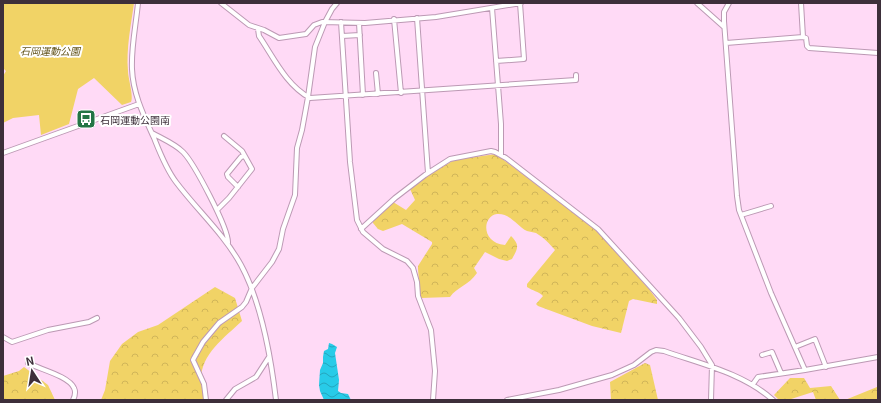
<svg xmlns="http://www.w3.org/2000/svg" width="881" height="403" font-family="Georgia,'Noto Sans JP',serif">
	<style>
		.green { fill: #f1d366 }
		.forest { fill: url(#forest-crowns) }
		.water { fill: url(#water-waves) }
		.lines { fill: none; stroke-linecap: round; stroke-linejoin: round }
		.minor-casing { stroke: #bc99b4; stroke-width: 6 }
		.minor { stroke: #fff; stroke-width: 4 }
		.labels { text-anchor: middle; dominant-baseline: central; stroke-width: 4; stroke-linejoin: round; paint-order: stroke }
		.park-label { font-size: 10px; font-style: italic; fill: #64551d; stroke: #fff }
		.poi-label { font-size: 10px; fill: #3d2f3a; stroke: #fff; text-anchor: start }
	</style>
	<defs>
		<pattern id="forest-crowns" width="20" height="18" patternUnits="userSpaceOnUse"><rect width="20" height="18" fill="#f1d366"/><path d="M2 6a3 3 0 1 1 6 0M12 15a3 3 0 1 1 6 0" fill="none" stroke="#d0b559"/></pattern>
		<pattern id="water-waves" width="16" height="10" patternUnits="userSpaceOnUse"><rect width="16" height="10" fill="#28cbe8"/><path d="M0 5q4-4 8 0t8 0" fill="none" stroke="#24a5bd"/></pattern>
	</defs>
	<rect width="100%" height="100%" fill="#ffdaf6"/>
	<path class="green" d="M3 3H134C131 25 126 49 128 71 128 78 134 97 131 102L122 105 94 78 78 89 69 124 41 135 39 115 13 118 3 123V76L6 71 3 68Z"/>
	<path class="forest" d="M496 154 596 230 649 289 657 300V304L633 299 629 301 621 333 592 326 538 306 536 304 543 296C538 291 533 291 527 287V284L555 250C550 244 543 237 536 233 533 232 530 232 527 231 517 226 510 213 497 214 482 216 481 243 505 245L511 236C520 245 518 248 512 259L507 261 499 259 485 252 474 268 477 273C469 285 457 287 450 297L421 298 420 294 418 269V266L432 244V242L402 224 383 231 378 229 373 223V220L393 202 406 210 415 200 410 189 429 175 454 160Z
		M215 287 235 298 242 321C224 338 200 355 201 381 202 388 203 394 204 400H101L105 390 110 361 122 344 138 332 158 325Z
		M645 363 650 365 658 400H611L610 382Z
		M24 367 48 385 55 400H3V376L19 371Z
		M790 378H804L810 388 831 386 840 400H816L813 392 788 400H779L774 395Z
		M877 387 878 400H845Z"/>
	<path class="water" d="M329 343 332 344 337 347 335 353 339 380 338 391 341 393 348 394 351 400H324L320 391 319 385 320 370 323 363V357L324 351 328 349Z"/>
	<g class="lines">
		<g class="minor-casing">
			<path id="minor" d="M138 3C136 25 131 47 132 69 133 94 144 116 154 138 160 153 166 169 176 182 197 210 224 234 241 265 261 302 271 358 276 400
				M221 3 249 25 264 30 279 38 306 34 314 25 322 22 365 23 436 17 521 3
				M697 3 724 27
				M729 3 724 12V21L737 196 739 210 771 293 805 370
				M492 8 501 124V155
				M417 18 428 173
				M394 19 401 93
				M341 22 350 162 357 220 363 232 383 249 407 261 413 268 417 282 418 296 431 330 435 371 433 400
				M359 23 363 95
				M258 29 259 36C274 58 286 85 310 98L576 80V75
				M342 36 360 35
				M803 37 806 38 807 46 809 48 878 53
				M726 43 803 37 801 3
				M496 61 524 59 520 3
				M376 73 378 94
				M152 133C163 139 175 144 183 152 194 163 229 229 228 243
				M3 153 139 104
				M238 187 228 177 227 174 241 157 244 156
				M217 210 229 198 252 169 242 151 224 136
				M741 215 771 206
				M361 229 395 198 425 175 450 159 491 151 495 152 506 158 598 229 679 318 701 347 712 365 711 400
				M3 337 12 342 48 330 89 322 97 318
				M795 347 815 339 826 367
				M762 355 772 352 781 373
				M28 363C39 369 69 376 74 388 76 392 75 396 73 400
				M753 384 758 377 805 370 878 357
				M206 400 204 384 193 360 194 358 203 342 219 323 242 307 246 302 252 288 272 262 279 249 283 229 295 195 297 148 302 130 308 97 315 47 325 22 332 9 337 3
				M226 400 235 389 256 377 269 357
				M507 400 559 390 612 375 634 365 651 352 656 350 664 351C701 364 743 373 773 400"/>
		</g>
		<use href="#minor" class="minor"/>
	</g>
	<defs>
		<g id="bus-square" transform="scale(1)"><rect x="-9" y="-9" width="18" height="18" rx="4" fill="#237545" stroke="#fff"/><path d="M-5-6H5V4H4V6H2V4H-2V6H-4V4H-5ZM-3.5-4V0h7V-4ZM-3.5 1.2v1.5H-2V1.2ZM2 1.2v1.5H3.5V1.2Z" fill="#fff"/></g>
	</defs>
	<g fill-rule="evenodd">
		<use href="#bus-square" x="86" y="119"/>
	</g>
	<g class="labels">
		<g class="park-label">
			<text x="50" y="50">石岡運動公園</text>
		</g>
		<g class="poi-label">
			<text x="100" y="119">石岡運動公園南</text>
		</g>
	</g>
	<rect width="881" height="403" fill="none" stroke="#3d2f3a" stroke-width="8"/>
	<g transform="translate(32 371) rotate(348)" stroke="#ffffff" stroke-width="3" paint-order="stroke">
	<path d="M0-3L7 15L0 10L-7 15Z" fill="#3d2f3a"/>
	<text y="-6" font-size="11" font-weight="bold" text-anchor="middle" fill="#3d2f3a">N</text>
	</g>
</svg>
